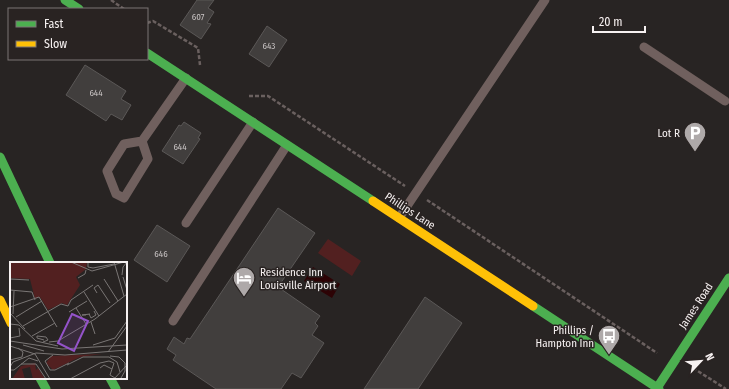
<svg xmlns="http://www.w3.org/2000/svg" width="729" height="389" font-family="'Fira Sans Condensed',sans-serif">
	<style>
		.green { fill: #522020 }
		.water { fill: #2d0305 }
		.building { fill: #413e3d; stroke: #5b5857 }
		.lines { fill: none; stroke-linecap: round; stroke-linejoin: round }
		.path { stroke: #6a605f; stroke-width: 2.5; stroke-dasharray: 4 2; stroke-linecap: butt }
		.lane { stroke: #70605e; stroke-width: 9 }
		.fast { stroke: #4caf50; stroke-width: 9 }
		.slow { stroke: #ffc107; stroke-width: 9 }
		.labels { text-anchor: middle; dominant-baseline: central; stroke-width: 3; stroke-linejoin: round; paint-order: stroke }
		.number-label { font-size: 9px; fill: #c9c4c4 }
		.poi-label { font-size: 11px; fill: #f6f1f1; stroke: #292322; text-anchor: end }
		.street-label { font-size: 11px; fill: #f6f1f1; stroke: #292322 }
		.inset-road { fill: none; stroke: #7a7675; stroke-width: 1 }
		.view { fill: #9453c9; fill-opacity: 0.15; stroke: #9453c9; stroke-width: 2 }
		.inset-edge { fill: none; stroke: #f6f1f1; stroke-width: 2 }
	</style>
	<rect width="100%" height="100%" fill="#282423"/>
	<path class="green" d="M328 239 361 261 352 276 318 253Z"/>
	<path class="water" d="M313 267 340 284 332 298 304 281Z"/>
	<path class="building" d="M197 0H214L208 8 214 12 207 23 211 24 201 39 180 25Z
		M267 26 287 40 269 67 249 54Z
		M85 65 126 91 121 99 131 105 122 120 111 114 106 121 66 95Z
		M184 122 201 133 198 138 200 139 183 164 162 151 179 125 181 126Z
		M278 208 315 233 278 287 320 316 315 323 318 326 312 335 324 343 301 378 292 373 281 389H216L173 360 176 355 167 349 174 337 184 344 187 338 190 339Z
		M157 225 190 246 167 282 134 260Z
		M425 297 462 323 418 389H364Z"/>
	<g class="lines">
		<path class="path" d="M111 0 124 9
			M147 23 153 21 198 48 200 65
			M249 96H268L405 186
			M427 200 657 353
			M693 368 726 389"/>
		<path class="lane" d="M644 47 725 101
			M142 141 124 144 107 171 116 194 124 198 148 159 142 141 186 78
			M399 218 545 0
			M186 223 253 122
			M173 321 287 145"/>
		<path class="fast" d="M65 0 79 9
			M147 53 373 201
			M0 157 50 263
			M533 306 659 389
			M40 378 46 389
			M110 378 116 389
			M657 388 729 278"/>
		<path class="slow" d="M373 201 533 306
			M0 300 11 323"/>
	</g>
	<defs>
		<g id="parking-pin" transform="scale(1.15)"><path d="M0 17L-7.5 6A9.5 9.5 0 1 1 7.5 6Z" fill="#aea9a9" stroke="#292322"/><path d="M-3.5-5.5H1a3.5 3.5 0 0 1 0 7H-1V5.5H-3.5ZM-1-3.4V-.6H.8a1.4 1.4 0 0 0 0-2.8Z" fill="#fff"/></g>
		<g id="hotel-pin" transform="scale(1.15)"><path d="M0 17L-7.5 6A9.5 9.5 0 1 1 7.5 6Z" fill="#aea9a9" stroke="#292322"/><path d="M-6-4.5h1.5V1H6V5H4.5V3h-9V5H-6ZM-4 0a1.8 1.8 0 1 1 3.6 0ZM.5 0V-2.5h3Q6-2.5 6 0Z" fill="#fff"/></g>
		<g id="bus-pin" transform="scale(1.15)"><path d="M0 17L-7.5 6A9.5 9.5 0 1 1 7.5 6Z" fill="#aea9a9" stroke="#292322"/><path d="M-5-6H5V4H4V6H2V4H-2V6H-4V4H-5ZM-3.5-4V0h7V-4ZM-3.5 1.2v1.5H-2V1.2ZM2 1.2v1.5H3.5V1.2Z" fill="#fff"/></g>
	</defs>
	<g fill-rule="evenodd">
		<use href="#parking-pin" x="695" y="133"/>
		<use href="#hotel-pin" x="244" y="278"/>
		<use href="#bus-pin" x="609" y="336"/>
	</g>
	<g class="labels">
		<g class="number-label">
			<text x="198" y="17">607</text>
			<text x="269" y="46">643</text>
			<text x="96" y="93">644</text>
			<text x="180" y="147">644</text>
			<text x="161" y="254">646</text>
		</g>
		<g class="poi-label">
			<text x="680" y="133">Lot R</text>
			<text x="260" y="272" text-anchor="start">Residence Inn<tspan x="260" dy="13">Louisville Airport</tspan></text>
			<text x="594" y="330">Phillips /<tspan x="594" dy="13">Hampton Inn</tspan></text>
		</g>
		<g class="street-label">
			<text transform="translate(410 211) rotate(33)">Phillips Lane</text>
			<text transform="translate(696 306) rotate(-57)">James Road</text>
		</g>
	</g>
	<g transform="translate(10 262)">
		<rect width="117" height="117" fill="#282423"/>
		<path d="M0 0H77L76 7 66 15 70 23 57 43 52 41 38 48 30 35 25 37 20 17 0 16ZM92 92 70 95 43 108 36 101 41 94ZM25 101 26 108 28 106 35 117H23L20 105 12 107 15 117H2L11 104Z" fill="#522020"/>
		<path class="inset-road" d="M61 0 82 9 114 0M78 0V5L83 6 104 2M104 0 114 34M112 13 113 5 117 0M113 15 117 28M68 16 75 12 76 8M0 17 19 18M94 17 108 39M0 28 22 30 25 38M74 30 89 54M87 31 84 26 88 23 100 41M0 45 29 35 47 65M66 46 76 62M59 50 77 39M0 51 15 67M3 52 4 29M79 52 81 56 86 53 84 49M76 53H72L80 52M6 55 32 39M81 60 85 72M0 62 9 63 26 79 48 84M13 64 51 42 58 44 61 38 83 23M22 74 45 61M0 76 10 74 9 66M0 79 52 87 117 83M33 80 38 78 36 75 27 74V76L34 78M39 80 48 79 85 57 117 32M13 83 34 89M83 83 105 76 117 59M0 84 25 92 40 117M98 90 117 64M43 93 35 99 40 108H45L59 101M100 94 109 95 115 101V109L111 116M0 98 12 95 13 90 8 86M11 102H26L36 117M57 103 73 95H99L107 100 110 110M0 105 3 100 26 91 55 93 117 88M90 106 94 103 102 107M0 108H4L19 96 28 99M60 117 90 101 99 99 104 101 100 113 105 116M104 117 117 103"/>
		<path class="view" d="M62 52 78 59 64 89 48 81Z"/>
		<rect width="117" height="117" class="inset-edge"/>
	</g>
	<rect x="8" y="8" width="140" height="52" fill="#292322" stroke="#7b7575"/>
	<rect x="16" y="21" width="20" height="6" fill="#4caf50" stroke="#7b7575"/>
	<text x="44" y="28" font-size="12" fill="#f6f1f1">Fast</text>
	<rect x="16" y="41" width="20" height="6" fill="#ffc107" stroke="#7b7575"/>
	<text x="44" y="48" font-size="12" fill="#f6f1f1">Slow</text>
	<g transform="translate(701 361) rotate(64)" stroke="#292322" stroke-width="3" paint-order="stroke">
	<path d="M0-3L7 15L0 10L-7 15Z" fill="#f6f1f1"/>
	<text y="-6" font-size="11" font-weight="bold" text-anchor="middle" fill="#f6f1f1">N</text>
	</g>
	<path d="M593 26v6h52v-6" fill="none" stroke="#f6f1f1" stroke-width="2"/>
	<text x="599" y="26" font-size="12" fill="#f6f1f1" stroke="#292322" stroke-width="3" paint-order="stroke">20 m</text>
</svg>
